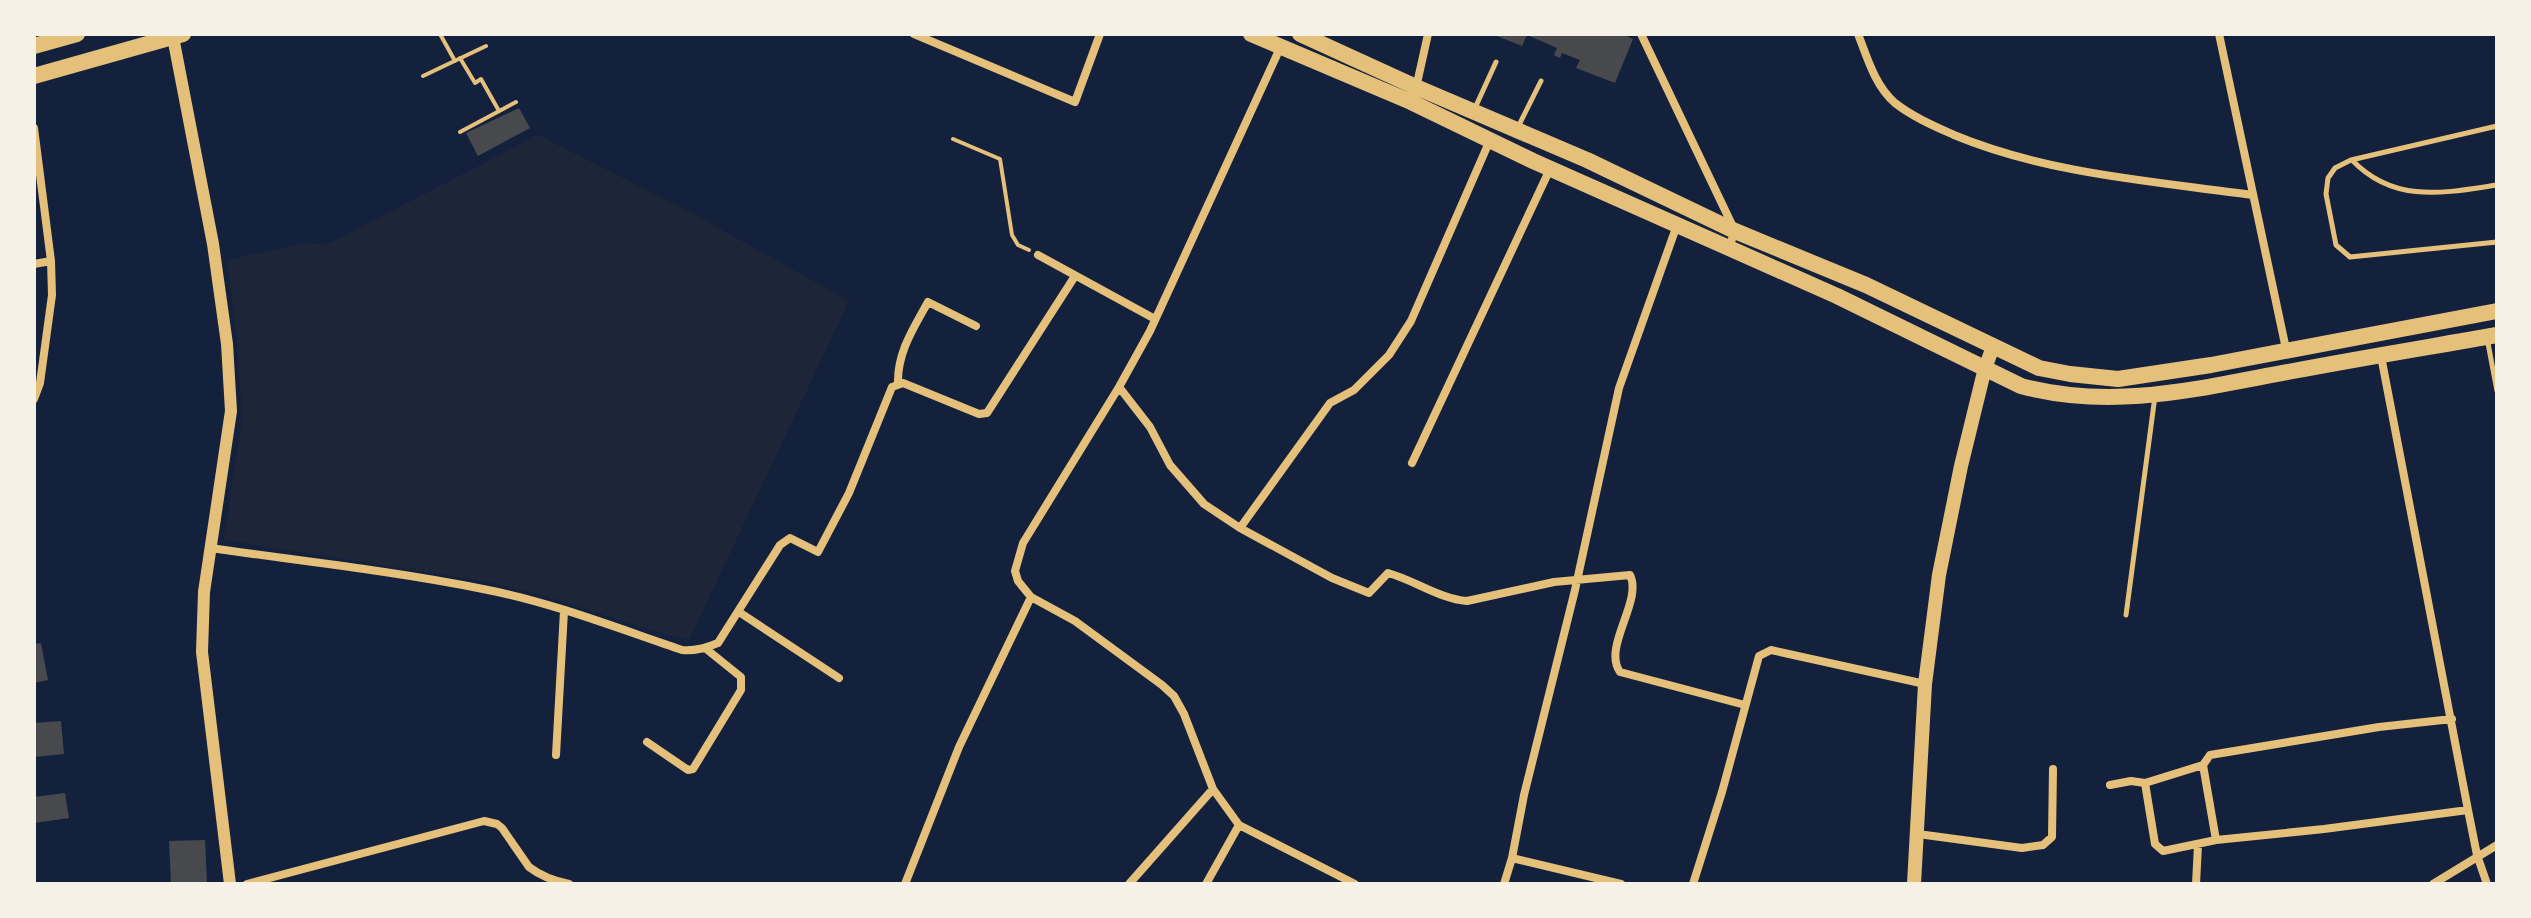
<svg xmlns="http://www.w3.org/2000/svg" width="2531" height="918" font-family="Literata,serif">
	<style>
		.green { fill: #1d2539 }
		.building { fill: #48494c }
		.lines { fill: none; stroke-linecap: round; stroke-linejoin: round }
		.path { stroke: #e5c07b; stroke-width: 4 }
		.service { stroke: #e5c07b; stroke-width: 5 }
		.minor { stroke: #e5c07b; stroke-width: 8 }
		.tertiary { stroke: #e5c07b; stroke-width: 12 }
		.secondary { stroke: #e5c07b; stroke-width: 14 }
		.trunk { stroke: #e5c07b; stroke-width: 16 }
	</style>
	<rect width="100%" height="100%" fill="#14213d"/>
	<path class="green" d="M538 135 690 212 849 301 689 640 649 630 555 599 489 582 224 540 242 418 237 342 227 260 306 243 326 245Z"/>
	<path class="building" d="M1492 34H1622L1633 39 1615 83 1576 68 1580 60 1562 53 1560 58 1554 55 1557 48 1527 35 1522 46Z
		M519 108 530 128 478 156 466 133Z
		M41 643 48 680 34 683V644Z
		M61 721 64 754 34 757V723Z
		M65 793 69 818 34 823V797Z
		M205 840 207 884H171L169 841Z"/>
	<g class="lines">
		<path class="path" d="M440 34 455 61
			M460 58 475 83 481 79 499 111
			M423 76 486 46
			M460 132 516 102
			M953 139 1000 159 1012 235 1018 245 1029 250"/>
		<path class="service" d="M1475 108 1496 62
			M2497 126 2351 160 2335 168 2328 178 2326 194 2336 245 2350 257 2497 242
			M1517 129 1541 81
			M2352 160C2394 204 2444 193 2497 185
			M2487 338 2497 391
			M2126 615 2155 396"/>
		<path class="minor" d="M914 34 1075 102 1100 34
			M1641 34 1735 231 1729 247
			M1858 34C1867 57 1875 86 1895 103 1913 117 1934 126 1954 135 2048 174 2152 181 2252 195
			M2219 34 2286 349
			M1281 46 1150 331 1119 387 1023 543 1015 571 1018 581 1031 597 1075 621 1162 685 1174 696 1184 714 1213 789 1239 825 1355 884
			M1416 88 1428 34
			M34 128 51 261 52 295 40 383 34 399
			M1038 255 1155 319
			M34 264 51 261
			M2381 356 2468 810 2477 855 2487 884
			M898 384C897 353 913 329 928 302L976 326
			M1119 387 1150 427 1170 465 1204 504 1240 528 1332 578 1369 593 1388 573C1414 580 1440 599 1467 601L1554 582 1630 575C1643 601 1602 647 1620 672L1745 705
			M1412 463 1550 169
			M1240 528 1330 403 1354 390 1389 355 1411 321 1490 140
			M210 548C301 561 393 571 483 589 551 602 617 628 682 650 696 651 705 648 718 643L780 545 790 538 818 552 849 493 892 387 903 383 979 414 987 413 1075 276
			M739 612 839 678
			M647 742 688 770 693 769 741 690V677L705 648
			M556 755 564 611
			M2203 765 2216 840
			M2145 783 2155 844 2163 851 2216 840 2324 829 2468 810
			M2110 785 2131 781 2145 783 2203 765 2210 755 2379 727 2452 719
			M1918 834 2022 848 2043 845 2052 837 2053 769
			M1512 858 1621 884
			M247 884 484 821 497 824 502 828 529 867C542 877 554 881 569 884
			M905 884 959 747 1031 597
			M1129 884 1213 789
			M1206 884 1239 825
			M1504 884 1512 858 1524 795 1575 590 1619 388 1677 225
			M1693 884 1722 792 1759 656 1771 650 1925 684
			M2196 884 2198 845
			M2433 884 2497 845"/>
		<path class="tertiary" d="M173 37 213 244 227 344 231 411 204 592 202 652 230 884"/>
		<path class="secondary" d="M1914 884 1925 684 1939 575 1961 466 1985 368 1993 347"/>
		<path class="trunk" d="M1251 34 1411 102 1533 161 1837 296 2021 386C2115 411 2200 388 2293 371 2361 358 2429 347 2497 335
			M1300 34 1416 87 1587 160 1735 231 1866 285 2039 368 2070 374 2118 379 2211 365 2497 311
			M34 46 77 34
			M34 76 183 34"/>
	</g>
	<rect width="2531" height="918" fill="none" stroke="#f6f1e7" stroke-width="72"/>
</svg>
